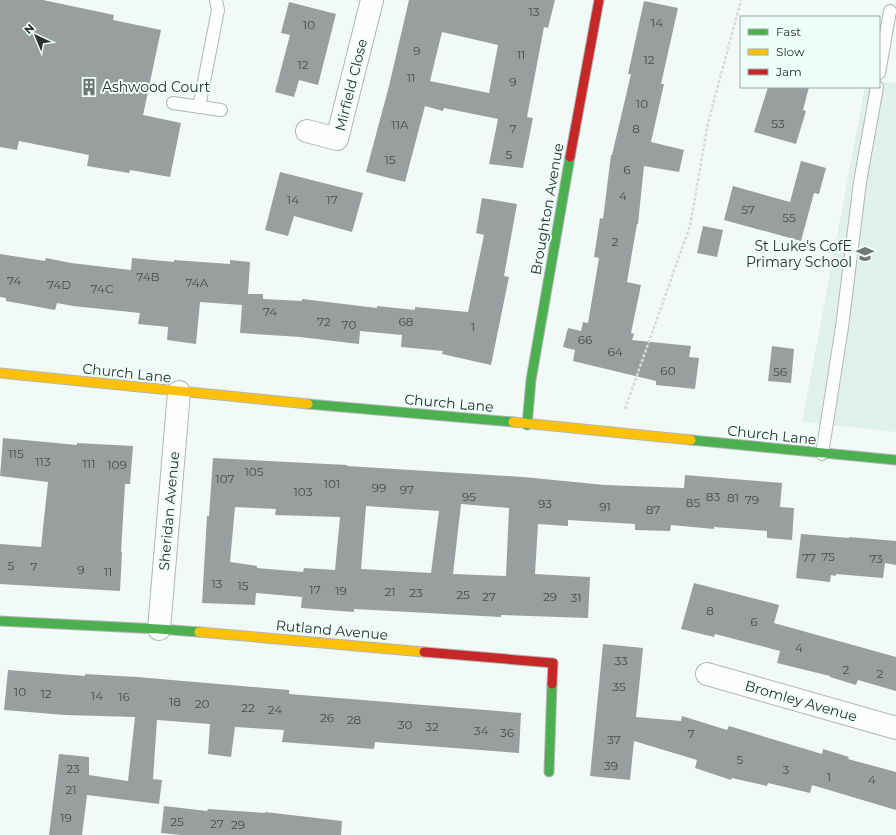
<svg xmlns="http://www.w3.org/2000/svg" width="896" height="835" font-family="Montserrat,sans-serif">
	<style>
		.built { fill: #e0f1ec }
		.building { fill: #999f9e; fill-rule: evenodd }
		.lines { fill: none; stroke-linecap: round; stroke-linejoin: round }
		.lane-casing { stroke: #afb6b4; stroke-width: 14 }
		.street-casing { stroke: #afb6b4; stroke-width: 24 }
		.fast-casing { stroke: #afb6b4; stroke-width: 11 }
		.slow-casing { stroke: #afb6b4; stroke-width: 11 }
		.jam-casing { stroke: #afb6b4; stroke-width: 11 }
		.path { stroke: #d7d9d9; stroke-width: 2.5; stroke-dasharray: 3 2; stroke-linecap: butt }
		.lane { stroke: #fdfefe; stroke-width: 12 }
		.street { stroke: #fdfefe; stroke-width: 22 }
		.fast { stroke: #4caf50; stroke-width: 9 }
		.slow { stroke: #ffc107; stroke-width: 9 }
		.jam { stroke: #c62828; stroke-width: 9 }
		.labels { text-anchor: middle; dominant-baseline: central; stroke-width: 4; stroke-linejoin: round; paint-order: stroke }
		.number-label { font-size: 12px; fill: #464c4b }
		.street-label { font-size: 14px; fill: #2b312f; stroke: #eefef9 }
		.poi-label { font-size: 14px; fill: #2b312f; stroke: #eefef9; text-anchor: start }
	</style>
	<rect width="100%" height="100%" fill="#f2faf8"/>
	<path class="built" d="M879 82 896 83V432L802 422 865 87H879Z"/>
	<path class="building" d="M0 0H43L114 15 113 20 161 30 143 115 181 123 170 177 130 170 129 173 87 166 89 155 19 141 17 150 0 147Z
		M409 0H555L548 28 544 27 527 117 533 118 523 168 489 164 498 119 444 108 443 111 425 106 405 182 366 172 389 86ZM442 32 498 45 489 93 430 81Z
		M644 1 678 8 661 84H664L651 142 684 150 679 172 644 166 638 224H637L627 282 641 285 631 333 634 334 632 340 691 346 689 357 699 358 695 389 656 385V381L573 361 575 350 563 347 568 328 581 331 583 322 588 323 599 258 594 257 600 218 603 219 611 155H612L631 74H628Z
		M289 2 336 14 318 85 299 80 294 97 275 92 290 35 281 33Z
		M768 87H809L803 110 806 111 796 144 754 132Z
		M801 161 826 168 819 194 814 193 801 241 724 220 733 186 790 202Z
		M280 172 363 193 352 232 294 216 288 236 265 230Z
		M482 198 517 204 504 276 509 277 491 365 442 354 443 351 401 347 402 335 360 331 359 344 300 337 240 333 242 305 200 302 196 344 167 340 168 327 138 324 140 313 73 306 57 303 55 310 6 301V298L0 297V254L45 261 46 258 71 263 131 270 132 258 174 262V260L230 264V260L250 262 248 294H263V299L302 301V299L377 308V306L415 310V307L468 312 484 235 476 233Z
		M703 226 723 230 717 257 697 253Z
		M772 346 794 349 791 383 768 381Z
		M3 438 77 445V443L133 446 130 484H125L121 552H122L120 591 0 584V544L41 547 48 482 0 476Z
		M213 458 347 465V466L523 477 605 485 684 488 685 475 782 483 780 507 794 508 792 540 767 538V531L714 527V529L671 525 670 531 635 530V524L568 520V526L538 524 535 574 590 577 588 618 501 615V617L354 609V612L301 608 302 597 256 593 255 605 202 603 207 516H209ZM461 504 509 508 506 576 453 574ZM366 506 439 511 431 573 361 569ZM235 507 276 509 275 515 340 517 335 570 304 568 303 572 257 568V566L230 562Z
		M801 534 849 538V537L896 541V565L885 563 883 578 836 574V576L831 575 830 582 796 578Z
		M694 583 779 605 774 623 896 657V691L858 680 856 685 830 677V676L777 663 780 651 715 634 714 637 681 629Z
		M603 644 643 648 636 717 681 721 682 716 727 730 729 726 822 754 823 749 849 757 848 759 896 772V810L812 785 810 793 768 783 767 786 732 778 731 780 695 768 697 760 634 741 630 780 590 776Z
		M8 670 85 676V674L137 677 289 690V694L521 713 519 753 375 742 374 749 282 742 284 730 235 727 231 757 208 754 210 724 157 720 153 779 162 780 159 804 87 795 82 835H49L59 754 89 757V775L128 781 135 717 65 715 4 710Z
		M164 806 207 811 208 809 265 813V812L342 821 341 835H181L161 833Z"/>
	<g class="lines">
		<g class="lane-casing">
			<path id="lane" d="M879 73 890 11
				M173 103 221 110
				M199 107 218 10 216 0
				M822 454 842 327 860 182 877 87"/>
		</g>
		<g class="street-casing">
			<path id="street" d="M307 131 337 139 372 0
				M159 629 179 392
				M707 674 896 728"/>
		</g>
		<g class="fast-casing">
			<path id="fast" d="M308 404 513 422
				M527 425 531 380 570 157
				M691 440 896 460
				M0 621 159 629 199 632
				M549 772 552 684"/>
		</g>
		<g class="slow-casing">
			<path id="slow" d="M0 373 308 404
				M513 422 691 440
				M199 632 424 652"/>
		</g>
		<g class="jam-casing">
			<path id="jam" d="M570 157 599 0
				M424 652 553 663 552 684"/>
		</g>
		<path class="path" d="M625 409 690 226 708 123 741 0"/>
		<use href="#lane" class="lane"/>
		<use href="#street" class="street"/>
		<use href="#fast" class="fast"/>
		<use href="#slow" class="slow"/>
		<use href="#jam" class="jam"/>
	</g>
	<defs>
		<g id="building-bare" transform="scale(1.38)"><path d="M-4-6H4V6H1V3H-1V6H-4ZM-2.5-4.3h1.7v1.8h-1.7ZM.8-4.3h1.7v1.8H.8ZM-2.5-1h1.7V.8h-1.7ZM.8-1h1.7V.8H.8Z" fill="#717775" stroke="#eefef9" stroke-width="2.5" paint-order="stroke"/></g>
		<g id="school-bare" transform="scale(1.38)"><path d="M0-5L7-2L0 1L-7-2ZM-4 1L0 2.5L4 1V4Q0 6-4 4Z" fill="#717775" stroke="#eefef9" stroke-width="2.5" paint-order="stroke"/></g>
	</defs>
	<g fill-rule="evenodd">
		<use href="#building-bare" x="89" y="87"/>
		<use href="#school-bare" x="865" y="254"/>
	</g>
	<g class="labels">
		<g class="number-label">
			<text x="534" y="11">13</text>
			<text x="657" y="22">14</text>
			<text x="309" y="24">10</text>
			<text x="417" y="50">9</text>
			<text x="521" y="54">11</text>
			<text x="649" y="59">12</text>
			<text x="303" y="64">12</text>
			<text x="411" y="77">11</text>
			<text x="513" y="81">9</text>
			<text x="642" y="103">10</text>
			<text x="778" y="123">53</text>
			<text x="400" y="124">11A</text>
			<text x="513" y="128">7</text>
			<text x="636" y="128">8</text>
			<text x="509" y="154">5</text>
			<text x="390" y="159">15</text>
			<text x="627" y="169">6</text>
			<text x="623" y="195">4</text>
			<text x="293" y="199">14</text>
			<text x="332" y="199">17</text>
			<text x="748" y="209">57</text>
			<text x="789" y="217">55</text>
			<text x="615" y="241">2</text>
			<text x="148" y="276">74B</text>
			<text x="14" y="280">74</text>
			<text x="197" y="282">74A</text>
			<text x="59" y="284">74D</text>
			<text x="102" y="288">74C</text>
			<text x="270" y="311">74</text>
			<text x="324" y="321">72</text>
			<text x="406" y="321">68</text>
			<text x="349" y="324">70</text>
			<text x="473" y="326">1</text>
			<text x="585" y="339">66</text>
			<text x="615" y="351">64</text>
			<text x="668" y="370">60</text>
			<text x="780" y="371">56</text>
			<text x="16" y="453">115</text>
			<text x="43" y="461">113</text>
			<text x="89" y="463">111</text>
			<text x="117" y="464">109</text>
			<text x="254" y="471">105</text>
			<text x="225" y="478">107</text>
			<text x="332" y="483">101</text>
			<text x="379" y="487">99</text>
			<text x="407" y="489">97</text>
			<text x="303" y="491">103</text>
			<text x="469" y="496">95</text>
			<text x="713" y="496">83</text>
			<text x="733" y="497">81</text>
			<text x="752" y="499">79</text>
			<text x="693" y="502">85</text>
			<text x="545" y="503">93</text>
			<text x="605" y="506">91</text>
			<text x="653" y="509">87</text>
			<text x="828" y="556">75</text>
			<text x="809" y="557">77</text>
			<text x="876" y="558">73</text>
			<text x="11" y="565">5</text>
			<text x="34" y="566">7</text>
			<text x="81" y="569">9</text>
			<text x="108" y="571">11</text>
			<text x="217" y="583">13</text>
			<text x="243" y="585">15</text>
			<text x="315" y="589">17</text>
			<text x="341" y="590">19</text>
			<text x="390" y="591">21</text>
			<text x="416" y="592">23</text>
			<text x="463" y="594">25</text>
			<text x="489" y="596">27</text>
			<text x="550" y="596">29</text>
			<text x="576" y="597">31</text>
			<text x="710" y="610">8</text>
			<text x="754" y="621">6</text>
			<text x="799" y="647">4</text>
			<text x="621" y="660">33</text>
			<text x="846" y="669">2</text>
			<text x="880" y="673">2</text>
			<text x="619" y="686">35</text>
			<text x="20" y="691">10</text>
			<text x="46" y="693">12</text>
			<text x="97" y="695">14</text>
			<text x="124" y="696">16</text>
			<text x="175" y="701">18</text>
			<text x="202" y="703">20</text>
			<text x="248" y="707">22</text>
			<text x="275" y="709">24</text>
			<text x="327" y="717">26</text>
			<text x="354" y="719">28</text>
			<text x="405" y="724">30</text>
			<text x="432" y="726">32</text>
			<text x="481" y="730">34</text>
			<text x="507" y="732">36</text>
			<text x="691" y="733">7</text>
			<text x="614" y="739">37</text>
			<text x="740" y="759">5</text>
			<text x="611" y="765">39</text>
			<text x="73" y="768">23</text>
			<text x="786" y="769">3</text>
			<text x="829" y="776">1</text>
			<text x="872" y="779">4</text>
			<text x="71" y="789">21</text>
			<text x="66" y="817">19</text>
			<text x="177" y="821">25</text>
			<text x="217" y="823">27</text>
			<text x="238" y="824">29</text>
		</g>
		<g class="street-label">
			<text transform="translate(351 85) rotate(-76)">Mirfield Close</text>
			<text transform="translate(547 209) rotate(-80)">Broughton Avenue</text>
			<text transform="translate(127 373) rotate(6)">Church Lane</text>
			<text transform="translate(449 403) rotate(5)">Church Lane</text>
			<text transform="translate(772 435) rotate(6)">Church Lane</text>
			<text transform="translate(169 511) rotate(-85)">Sheridan Avenue</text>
			<text transform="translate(332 630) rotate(5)">Rutland Avenue</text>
			<text transform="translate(801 701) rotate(16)">Bromley Avenue</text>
		</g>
		<g class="poi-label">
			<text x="102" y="87">Ashwood Court</text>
			<text x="852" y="246" text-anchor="end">St Luke's CofE<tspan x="852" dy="16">Primary School</tspan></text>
		</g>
	</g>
	<rect x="740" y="16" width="140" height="72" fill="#eefef9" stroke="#a0aca8"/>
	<rect x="748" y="29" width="20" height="6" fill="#4caf50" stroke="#a0aca8"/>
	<text x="776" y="36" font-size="12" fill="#2b312f">Fast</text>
	<rect x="748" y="49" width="20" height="6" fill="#ffc107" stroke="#a0aca8"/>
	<text x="776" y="56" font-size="12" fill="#2b312f">Slow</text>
	<rect x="748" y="69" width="20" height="6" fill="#c62828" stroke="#a0aca8"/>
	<text x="776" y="76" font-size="12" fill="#2b312f">Jam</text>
	<g transform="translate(36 36) rotate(316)" stroke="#eefef9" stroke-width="3" paint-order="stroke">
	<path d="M0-3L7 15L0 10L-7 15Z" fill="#2b312f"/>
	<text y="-6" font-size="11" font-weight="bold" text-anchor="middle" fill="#2b312f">N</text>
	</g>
</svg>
